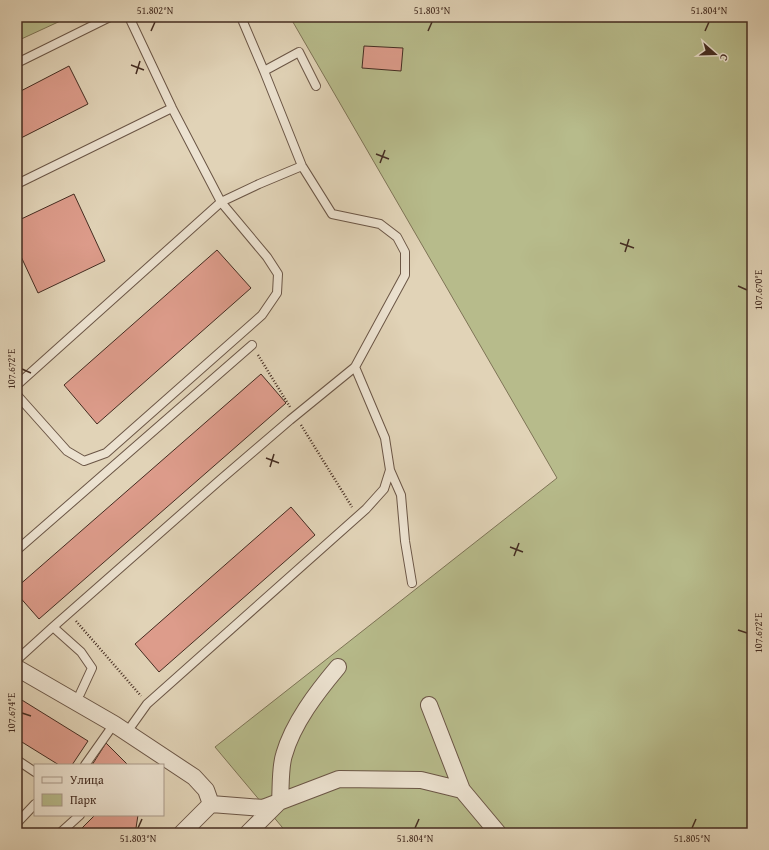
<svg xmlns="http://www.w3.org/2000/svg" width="769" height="850" font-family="'Gentium Book Plus',serif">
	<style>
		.green { fill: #b7bb8b; stroke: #7e7456 }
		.building { fill: #dd9c8b; stroke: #442c21 }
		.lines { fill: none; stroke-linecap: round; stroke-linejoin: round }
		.lane-casing { stroke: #6b5646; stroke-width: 10 }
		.street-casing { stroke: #6b5646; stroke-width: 18 }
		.path { stroke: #442c21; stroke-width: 2.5; stroke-dasharray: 1 2; stroke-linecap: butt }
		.lane { stroke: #ece2d0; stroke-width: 8 }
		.street { stroke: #ece2d0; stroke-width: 16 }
		.ticks { fill: none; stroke: #442c21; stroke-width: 1.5 }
		.neatline { fill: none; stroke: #442c21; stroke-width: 1.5 }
		.ticks-label { font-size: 10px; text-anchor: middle; fill: #442c21 }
	</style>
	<rect width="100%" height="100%" fill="#e1d3b7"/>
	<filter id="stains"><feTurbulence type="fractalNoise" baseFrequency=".005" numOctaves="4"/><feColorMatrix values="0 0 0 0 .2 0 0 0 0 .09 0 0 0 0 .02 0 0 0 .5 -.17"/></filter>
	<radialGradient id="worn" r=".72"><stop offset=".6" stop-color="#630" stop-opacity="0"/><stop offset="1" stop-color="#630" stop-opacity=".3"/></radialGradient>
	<path class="green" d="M17 17H69L17 41Z
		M290 17H752V833H287L215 747 557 478Z"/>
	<path class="building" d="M364 46 403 48 401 71 362 68Z
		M69 66 88 104 17 140V93Z
		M74 194 105 261 38 293 17 248V221Z
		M217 250 251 288 97 424 64 385Z
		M261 374 286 403 39 619 17 594V587Z
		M291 507 315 535 159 672 135 644Z
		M17 697 88 741 72 765H59L17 739Z
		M106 743 128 765H92Z
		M95 815H138L136 828 130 833H77Z"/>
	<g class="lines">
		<g class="lane-casing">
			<path id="lane" d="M17 63 110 17
				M264 71 299 52 316 86
				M17 184 172 108
				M17 385 221 202 259 184 302 166
				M17 395 67 451 84 461 106 453 262 315 277 293 278 274 267 257 221 202 172 108 129 17
				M390 470 401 495 405 541 412 583
				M17 550 252 345
				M53 627 81 652 92 668 80 694
				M20 657 53 627 220 480 290 420 355 367 405 275V252L397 237 380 224 332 214 302 166 264 71 241 17
				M132 725 147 704 366 509 384 489 390 470 385 438 355 367
				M17 760 35 772
				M85 765 114 724
				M17 823 35 804
				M60 833 80 815"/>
		</g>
		<g class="street-casing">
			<path id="street" d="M17 668 114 724 194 777 206 790 211 804 182 833
				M429 705 462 790 498 833
				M211 804 263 808 339 779 421 780 462 790
				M248 833 280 801C281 788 280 767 284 755 293 723 317 692 338 667"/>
		</g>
		<path class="path" d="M258 355 290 407
			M301 425 352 507
			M76 621 141 696"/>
		<use href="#lane" class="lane"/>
		<use href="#street" class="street"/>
	</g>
	<path class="ticks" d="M151 31 155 22M428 31 432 22M705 31 709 22M131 65 144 70M136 74 140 61M376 154 389 159M380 163 385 150M620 243 634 248M625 252 629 239M738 286 747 290M22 369 31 373M266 458 279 463M270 467 274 454M510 547 523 552M514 556 519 543M738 630 747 633M22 713 31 716M138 828 142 819M415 828 419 819M692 828 696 819"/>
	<rect width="769" height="850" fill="none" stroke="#e1d3b7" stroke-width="44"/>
	<rect x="34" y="764" width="130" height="52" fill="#ece2d0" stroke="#a9998a"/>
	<rect x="42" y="777" width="20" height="6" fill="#ece2d0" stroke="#a9998a"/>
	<text x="70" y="784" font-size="12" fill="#442c21">Улица</text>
	<rect x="42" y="794" width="20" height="12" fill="#b7bb8b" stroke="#a9998a"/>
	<text x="70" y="804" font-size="12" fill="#442c21">Парк</text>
	<g transform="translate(715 54) rotate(110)" stroke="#ece2d0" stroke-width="3" paint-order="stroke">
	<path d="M0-3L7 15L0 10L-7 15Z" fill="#442c21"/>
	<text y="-6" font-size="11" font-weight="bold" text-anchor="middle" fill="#442c21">С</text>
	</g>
	<rect x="22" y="22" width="725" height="806" class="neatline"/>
	<g class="ticks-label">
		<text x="155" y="14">51.802°N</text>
		<text x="432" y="14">51.803°N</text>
		<text x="709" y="14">51.804°N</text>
		<text transform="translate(758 290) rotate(-90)" y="4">107.670°E</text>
		<text transform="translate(11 369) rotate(-90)" y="4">107.672°E</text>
		<text transform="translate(758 633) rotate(-90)" y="4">107.672°E</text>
		<text transform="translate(11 713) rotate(-90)" y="4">107.674°E</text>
		<text x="138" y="842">51.803°N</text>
		<text x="415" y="842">51.804°N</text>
		<text x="692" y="842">51.805°N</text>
	</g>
	<rect width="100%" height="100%" filter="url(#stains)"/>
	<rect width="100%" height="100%" fill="url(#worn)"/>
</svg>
